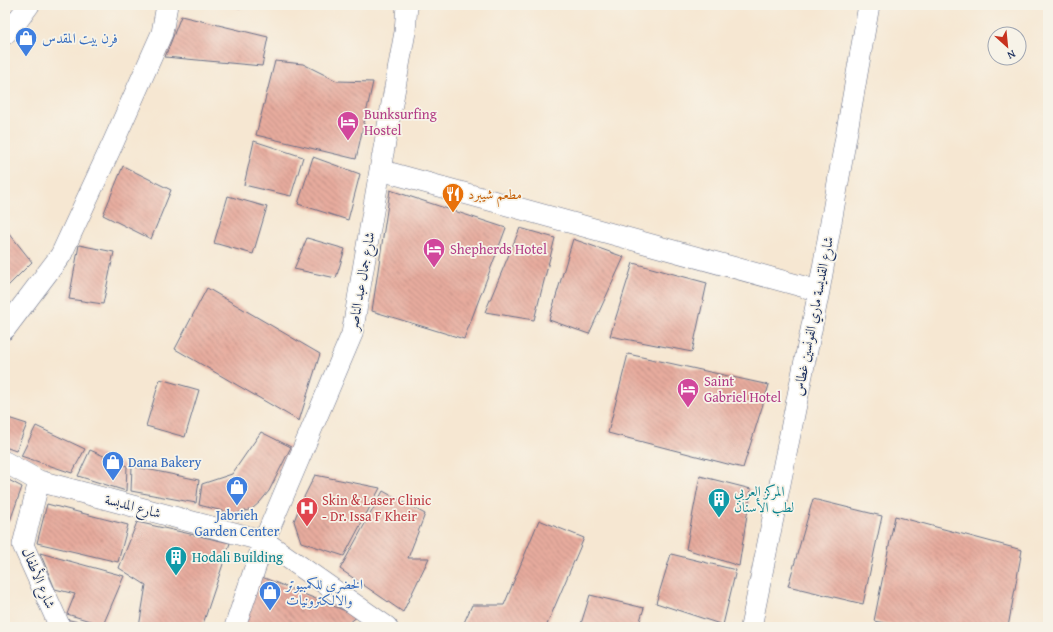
<svg xmlns="http://www.w3.org/2000/svg" width="1053" height="632" font-family="'Gentium Book Plus',Amiri,serif">
	<style>
		.building { fill: url(#building-back-hatch) }
		.lines { fill: none; stroke-linecap: round; stroke-linejoin: round }
		.minor-casing { stroke: #686f87; stroke-width: 22 }
		.minor { stroke: #fff; stroke-width: 21 }
		.labels { text-anchor: middle; dominant-baseline: central; stroke-width: 3.5; stroke-linejoin: round; paint-order: stroke }
		.shop-label { font-size: 14px; fill: #366cbe; stroke: #f7f3e8; text-anchor: start }
		.hotel-label { font-size: 14px; fill: #b23c85; stroke: #f7f3e8; text-anchor: start }
		.food-label { font-size: 14px; fill: #c56008; stroke: #f7f3e8; text-anchor: start }
		.street-label { font-size: 14px; fill: #1b2f5e; stroke: #f7f3e8 }
		.culture-label { font-size: 14px; fill: #0d838f; stroke: #f7f3e8; text-anchor: start }
		.health-label { font-size: 14px; fill: #be3a42; stroke: #f7f3e8; text-anchor: start }
	</style>
	<defs>
		<pattern id="building-back-hatch" width="6" height="6" patternUnits="userSpaceOnUse"><rect width="6" height="6" fill="#e7ab9d"/><path d="M-1 5l2 2M0 0l6 6M5-1l2 2" fill="none" stroke="#ba8c83"/></pattern>
	</defs>
	<rect width="100%" height="100%" fill="#f7f3e8"/>
	<filter id="ink" filterUnits="userSpaceOnUse"><feTurbulence type="fractalNoise" baseFrequency=".025" numOctaves="2"/><feDisplacementMap in="SourceGraphic" scale="8" xChannelSelector="R" yChannelSelector="G"/><feConvolveMatrix kernelMatrix="1 2 1 2 8 2 1 2 1" color-interpolation-filters="sRGB"/></filter>
	<filter id="wash" filterUnits="userSpaceOnUse"><feTurbulence type="fractalNoise" baseFrequency=".012" numOctaves="4" result="noise"/><feDisplacementMap in="SourceGraphic" scale="16" xChannelSelector="R" yChannelSelector="G"/><feGaussianBlur stdDeviation="0.9" result="paint"/><feColorMatrix in="noise" values="0 0 0 0 0 0 0 0 0 0 0 0 0 0 0 0 0 1.4 0 .05"/><feComposite in="paint" operator="in"/></filter>
	<g filter="url(#wash)">
		<rect width="100%" height="100%" fill="#f6e7d2"/>
		<g id="blocks">
			<path class="building" d="M223 5H242V8L223 6Z
				M181 16 268 37 262 66 165 57Z
				M275 61 303 64 337 81 373 82 356 159 256 135Z
				M254 141 303 157 291 196 244 185Z
				M313 157 360 174 348 220 298 204Z
				M123 166 171 190 151 239 103 215Z
				M390 190 506 228 464 339 372 311Z
				M228 196 267 207 253 254 214 243Z
				M5 228 32 262 5 289Z
				M520 228 555 238 534 320 485 312Z
				M307 238 345 249 336 278 294 269Z
				M573 239 624 257 589 334 549 320Z
				M79 245 114 252 103 304 69 299Z
				M633 263 707 283 692 352 610 336Z
				M207 288 320 354 299 421 175 349Z
				M628 354 769 385 743 468 608 433Z
				M160 379 199 390 185 437 146 426Z
				M5 417 27 424 16 451 5 447Z
				M36 426 85 449 72 473 21 456Z
				M261 432 291 447 269 491 260 502 252 509 235 514 199 505 202 484 232 474Z
				M90 450 127 466 126 491 78 476Z
				M132 466 199 480 196 503 131 491Z
				M315 475 380 488 344 556 301 542 294 521 302 501Z
				M700 476 751 489 739 566 686 549Z
				M5 478 22 487 10 521 5 519Z
				M383 491 425 514 408 558H429L403 612 340 569Z
				M813 499 882 516 863 604 788 586Z
				M47 504 128 525 118 562 37 543Z
				M895 516 1022 550 1008 627H905L874 621Z
				M539 520 584 538 546 627H462L472 605H504Z
				M137 522 230 543 202 627H139L146 585 119 568Z
				M40 553 124 576 103 625 67 614 75 594 55 589Z
				M671 554 736 570 723 625 656 603Z
				M257 575 358 616 344 627H238Z
				M590 595 644 608 638 627H580Z
				M62 618 94 626V627H67Z"/>
		</g>
	</g>
	<g filter="url(#ink)">
		<use href="#blocks" fill-opacity="0" stroke="#686f87" stroke-width="1"/>
		<g class="lines">
			<g class="minor-casing">
				<path id="minor" d="M5 34 15 24 29 5
					M380 170 819 291
					M5 329 61 255 113 143 162 33 167 5
					M5 462 39 481 264 541 387 627
					M39 481 23 545 60 627
					M235 627 264 541 352 334 380 170 405 32 407 5
					M751 627 819 291 869 5"/>
			</g>
			<use href="#minor" class="minor"/>
		</g>
	</g>
	<defs>
		<g id="shop-pin" transform="scale(1.15)"><path d="M0 17L-7.5 6A9.5 9.5 0 1 1 7.5 6Z" fill="#3f7fe0" stroke="#f7f3e8"/><path d="M-5-2.5h2.3a2.7 3.5 0 0 1 5.4 0H5L5.5 6h-11ZM-1.5-2.5h3a1.5 2.3 0 0 0-3 0Z" fill="#fff"/></g>
		<g id="hotel-pin" transform="scale(1.15)"><path d="M0 17L-7.5 6A9.5 9.5 0 1 1 7.5 6Z" fill="#d1479c" stroke="#f7f3e8"/><path d="M-6-4.5h1.5V1H6V5H4.5V3h-9V5H-6ZM-4 0a1.8 1.8 0 1 1 3.6 0ZM.5 0V-2.5h3Q6-2.5 6 0Z" fill="#fff"/></g>
		<g id="restaurant-pin" transform="scale(1.15)"><path d="M0 17L-7.5 6A9.5 9.5 0 1 1 7.5 6Z" fill="#e8710a" stroke="#f7f3e8"/><path d="M-5-6h1v4h1v-4h1v4h1v-4h1v5L-1.5 .5V6h-2V.5L-5-1ZM5-6V6H3V1.5H1.5Q1.5-4 5-6Z" fill="#fff"/></g>
		<g id="building-pin" transform="scale(1.15)"><path d="M0 17L-7.5 6A9.5 9.5 0 1 1 7.5 6Z" fill="#0f9aa8" stroke="#f7f3e8"/><path d="M-4-6H4V6H1V3H-1V6H-4ZM-2.5-4.3h1.7v1.8h-1.7ZM.8-4.3h1.7v1.8H.8ZM-2.5-1h1.7V.8h-1.7ZM.8-1h1.7V.8H.8Z" fill="#fff"/></g>
		<g id="hospital-pin" transform="scale(1.15)"><path d="M0 17L-7.5 6A9.5 9.5 0 1 1 7.5 6Z" fill="#e0444e" stroke="#f7f3e8"/><path d="M-5-5h3v3.5h4V-5h3V5h-3V1.5h-4V5h-3Z" fill="#fff"/></g>
	</defs>
	<g fill-rule="evenodd">
		<use href="#shop-pin" x="26" y="38"/>
		<use href="#hotel-pin" x="348" y="122"/>
		<use href="#restaurant-pin" x="453" y="194"/>
		<use href="#hotel-pin" x="434" y="249"/>
		<use href="#hotel-pin" x="688" y="389"/>
		<use href="#shop-pin" x="113" y="462"/>
		<use href="#shop-pin" x="237" y="487"/>
		<use href="#building-pin" x="719" y="499"/>
		<use href="#hospital-pin" x="307" y="508"/>
		<use href="#building-pin" x="176" y="557"/>
		<use href="#shop-pin" x="270" y="592"/>
	</g>
	<g class="labels">
		<g class="shop-label">
			<text x="42" y="38">فرن بيت المقدس</text>
			<text x="128" y="462">Dana Bakery</text>
			<text x="237" y="515" text-anchor="middle">Jabrieh<tspan x="237" dy="16">Garden Center</tspan></text>
			<text x="286" y="584">الخضري للكمبيوتر<tspan x="286" dy="16">والالكترونيات</tspan></text>
		</g>
		<g class="hotel-label">
			<text x="364" y="114">Bunksurfing<tspan x="364" dy="16">Hostel</tspan></text>
			<text x="450" y="249">Shepherds Hotel</text>
			<text x="704" y="381">Saint<tspan x="704" dy="16">Gabriel Hotel</tspan></text>
		</g>
		<g class="food-label">
			<text x="468" y="194">مطعم شيبرد</text>
		</g>
		<g class="street-label">
			<text transform="translate(361 281) rotate(-80)">شارع جمال عبد الناصر</text>
			<text transform="translate(813 316) rotate(-79)">شارع القديسة ماري الفونسين غطاس</text>
			<text transform="translate(133 506) rotate(15)">شارع المدبسة</text>
			<text transform="translate(39 578) rotate(67)">شارع الأطفال</text>
		</g>
		<g class="culture-label">
			<text x="734" y="491">المركز العربي<tspan x="734" dy="16">لطب الأسنان</tspan></text>
			<text x="192" y="557">Hodali Building</text>
		</g>
		<g class="health-label">
			<text x="322" y="500">Skin &amp; Laser Clinic<tspan x="322" dy="16">- Dr. Issa F Kheir</tspan></text>
		</g>
	</g>
	<rect width="1053" height="632" fill="none" stroke="#f7f3e8" stroke-width="20"/>
	<g transform="translate(1007 46) rotate(153)"><circle r="19" fill="#f7f3e8" stroke="#9fa5b1"/>
	<path d="M0-3L7 15L0 10L-7 15Z" fill="#c8321e"/>
	<text y="-6" font-size="11" font-weight="bold" text-anchor="middle" fill="#1b2f5e">N</text>
	</g>
</svg>
